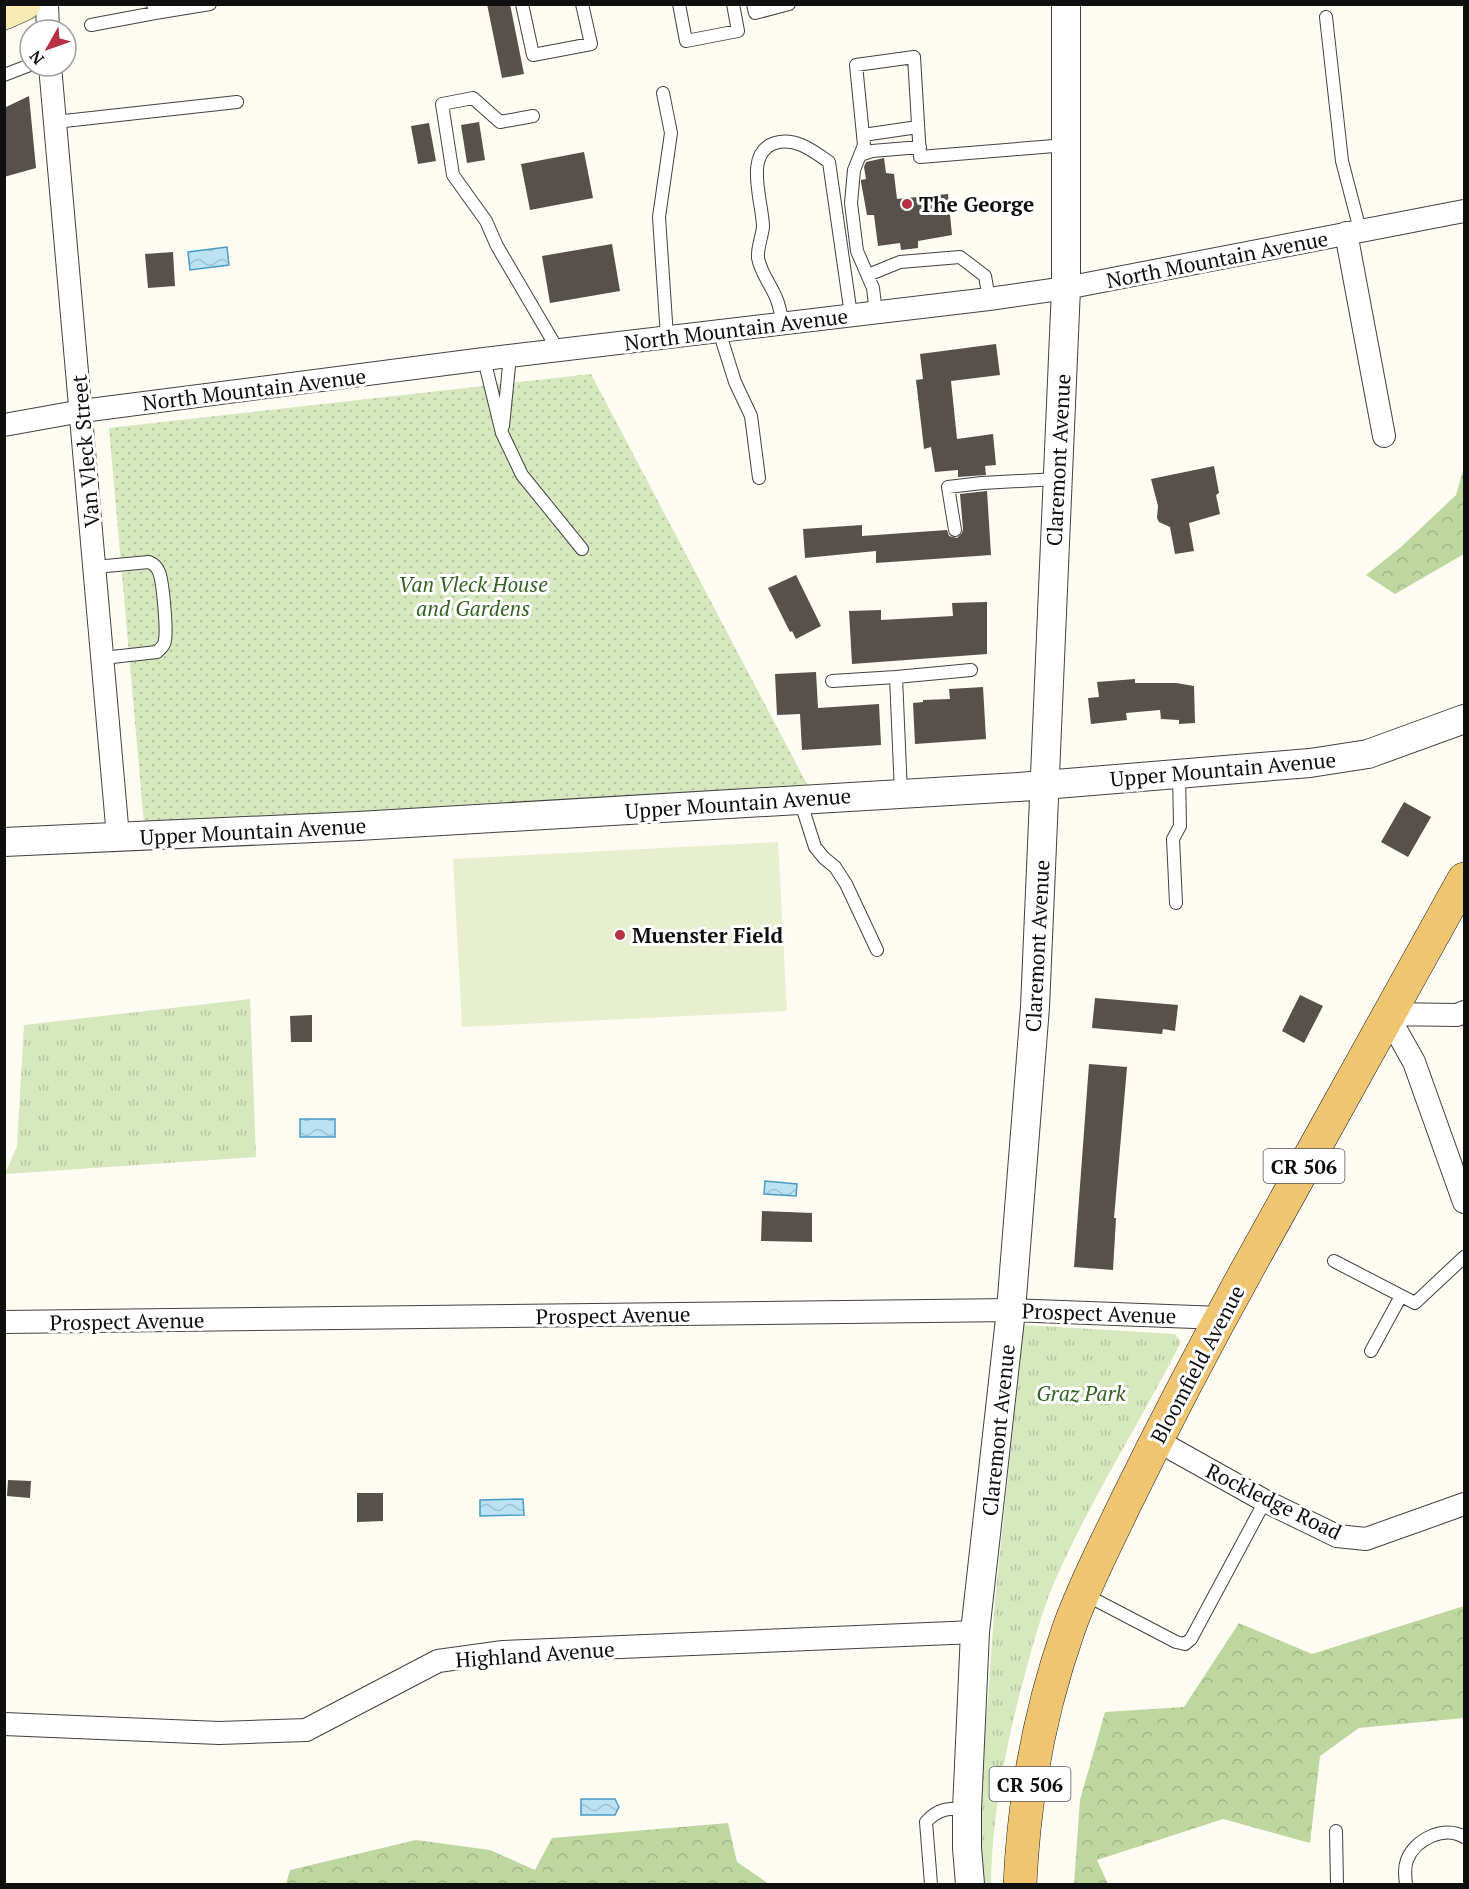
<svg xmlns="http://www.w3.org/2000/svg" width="1469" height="1889" font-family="'PT Serif',serif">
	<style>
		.grass { fill: url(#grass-tufts) }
		.forest { fill: url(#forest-crowns) }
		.garden { fill: url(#garden-dots) }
		.pitch { fill: #e7efcf }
		.water { fill: url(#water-waves); stroke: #479dc4; stroke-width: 1.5 }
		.building { fill: #57504c }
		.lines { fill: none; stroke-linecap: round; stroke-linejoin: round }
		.service-casing { stroke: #424242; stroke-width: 14 }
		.minor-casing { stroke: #424242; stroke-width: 24 }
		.tertiary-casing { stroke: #424242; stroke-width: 30 }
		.secondary-casing { stroke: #313131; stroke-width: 34 }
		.primary-casing { stroke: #202020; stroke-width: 34 }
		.service { stroke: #fff; stroke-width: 12 }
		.minor { stroke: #fff; stroke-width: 22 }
		.tertiary { stroke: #fff; stroke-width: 28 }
		.secondary { stroke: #f9ebb3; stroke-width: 33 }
		.primary { stroke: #efc572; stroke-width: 33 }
		.poi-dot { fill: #b73043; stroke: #fff; stroke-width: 2 }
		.labels { text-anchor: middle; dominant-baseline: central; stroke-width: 6; stroke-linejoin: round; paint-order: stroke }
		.shield { fill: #fff; stroke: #575757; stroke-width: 1.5 }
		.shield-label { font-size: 20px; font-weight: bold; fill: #0f0f0f }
		.poi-label { font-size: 21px; font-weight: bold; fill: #0f0f0f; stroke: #fff; text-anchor: start }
		.street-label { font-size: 21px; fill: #0f0f0f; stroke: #fff }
		.park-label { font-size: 21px; font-style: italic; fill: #366323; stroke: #fff }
	</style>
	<defs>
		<pattern id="grass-tufts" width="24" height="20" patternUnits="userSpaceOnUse" patternTransform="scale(1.5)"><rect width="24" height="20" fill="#d7e7be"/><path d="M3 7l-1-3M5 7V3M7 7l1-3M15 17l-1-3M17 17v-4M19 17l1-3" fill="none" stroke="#b7c5a2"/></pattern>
		<pattern id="forest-crowns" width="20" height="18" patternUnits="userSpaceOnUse" patternTransform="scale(1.5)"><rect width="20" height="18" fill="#bdd79e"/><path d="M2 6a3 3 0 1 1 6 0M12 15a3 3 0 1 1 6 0" fill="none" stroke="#a1b787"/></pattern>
		<pattern id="garden-dots" width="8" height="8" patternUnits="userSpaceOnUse" patternTransform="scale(1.5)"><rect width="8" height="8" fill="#d7e7be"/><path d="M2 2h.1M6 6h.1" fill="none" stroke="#b7c5a2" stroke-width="1.8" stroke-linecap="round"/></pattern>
		<pattern id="water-waves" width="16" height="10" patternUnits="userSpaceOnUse" patternTransform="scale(1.5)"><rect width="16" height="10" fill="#bbe2f2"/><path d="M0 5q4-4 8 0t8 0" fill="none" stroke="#a0c1ce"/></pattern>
	</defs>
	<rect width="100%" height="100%" fill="#fefbf3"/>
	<path class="grass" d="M250 999 256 1157 5 1174 17 1146 24 1025Z
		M1024 1325 1175 1334 1181 1342C1140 1423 1090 1500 1054 1583 1042 1611 1034 1641 1026 1670 1007 1740 992 1812 991 1884H979L973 1847 988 1699 995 1599Z"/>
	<path class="forest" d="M1464 467V554L1395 594 1366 575 1401 547 1456 495Z
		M1464 1606V1718L1359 1728 1320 1756 1310 1843 1223 1819 1097 1860 1108 1884H1074L1080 1800 1105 1712 1184 1707 1239 1623 1312 1654Z
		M728 1823 737 1862 769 1884H286L290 1870 416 1840 490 1850 535 1870 552 1838Z"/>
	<path class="garden" d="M591 374 808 786 144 824 109 428Z"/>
	<path class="pitch" d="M778 842 787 1011 462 1027 453 859Z"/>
	<path class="water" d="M227 247 229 265 190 270 188 252Z
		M300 1119H335V1137H300Z
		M765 1181 797 1184 796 1196 764 1194Z
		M523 1499 524 1515 480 1516V1500Z
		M581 1799H615L619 1807 615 1815H581Z"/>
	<path class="building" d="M487 4H510L524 74 502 78Z
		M29 96 36 168 4 177V108Z
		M479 122 485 160 467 163 461 125Z
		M429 123 436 161 418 164 411 126Z
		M584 152 593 198 530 210 521 164Z
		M884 158 886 173 894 174 897 199 948 194 952 235 918 241V248L901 250 900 243 878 246 874 215H867L861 182V180L866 179 864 167 866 162Z
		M612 244 620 291 550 303 542 256Z
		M173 252 175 286 148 288 145 254Z
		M996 344 1000 375 951 381 957 439 993 434 996 465 985 466 986 475 958 477V470L935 472 931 447 924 449 916 380 923 379 920 354Z
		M1214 466 1219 493 1216 495 1220 514 1189 523 1194 551 1175 554 1170 527 1159 522 1157 518 1158 506 1151 479Z
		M987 491 991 555 876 563V551L805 558 803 529 862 525V536L947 530 949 536 957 538 962 533 963 529 960 494Z
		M796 575 821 626 796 639 792 631 790 632 768 588Z
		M987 602V654L852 664 849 611 881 610V620L953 616 952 603Z
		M816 672 818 708 879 704 881 745 802 750 800 714 777 715 775 674Z
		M1135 679V683H1176L1194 686 1195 723 1179 724V720L1161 719 1160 710 1126 713 1127 720 1091 724 1088 698 1099 697 1097 682Z
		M983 687 986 739 915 744 913 703 923 702V700L950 699 949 689Z
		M1404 802 1431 817 1408 857 1381 842Z
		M1300 995 1323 1006 1304 1043 1282 1031Z
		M1095 998 1178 1005 1175 1031 1163 1029 1162 1034 1092 1028Z
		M312 1015V1042H291L290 1016Z
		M1089 1064 1127 1067 1114 1218H1116L1113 1270 1074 1267Z
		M762 1211 812 1213V1242L761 1241Z
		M8 1480 31 1481 30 1498 7 1496Z
		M357 1493H383V1521L357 1522Z"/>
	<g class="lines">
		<g class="service-casing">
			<path id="service" d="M153 4 155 13 210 4
				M522 4 533 55 591 44 582 4
				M679 4 686 41 738 31 733 4
				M753 4 755 13 789 4
				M1326 17 1342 161 1360 230
				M91 25 155 13
				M4 75 30 65
				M663 93 671 133 659 217 667 337
				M533 116 500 122 473 98 442 104 453 175 486 221 497 246 558 350
				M55 122 237 102
				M863 135 918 127
				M860 155 872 151 920 147
				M868 275 900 262 960 257 985 276 989 299
				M876 313 873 288 857 251 851 203 854 170 864 145 856 65 914 57 920 157 1066 145
				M783 323C781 316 780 308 777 300 772 286 761 274 758 258 757 248 762 237 763 227 763 203 743 153 775 143 796 137 813 151 829 162L851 315
				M719 331 735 382 751 416 759 478
				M484 359 502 433 522 475 582 549
				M503 426 510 356
				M955 530 948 487 982 483 1057 479
				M95 567 149 562C154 564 157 567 159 572 163 582 167 629 165 640 165 645 161 648 157 652L103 658
				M896 677 971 670
				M832 681 896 677 901 793
				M800 800 815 847 824 858 835 867 846 884 877 950
				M1176 903 1173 839 1180 826 1179 773
				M1334 1261 1415 1303 1464 1257
				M1371 1351 1401 1296
				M1084 1594 1176 1642 1185 1644 1191 1639 1265 1501
				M1336 1831 1337 1884
				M931 1884 926 1822C938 1808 950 1808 967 1809
				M1406 1884C1405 1876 1404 1868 1407 1860 1415 1839 1445 1825 1464 1837"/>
		</g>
		<g class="minor-casing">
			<path id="minor" d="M47 4 48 30
				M50 66 118 837
				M1346 233 1384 436
				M4 425 82 411 484 359 989 299 1066 288 1464 211
				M1464 1012 1457 1015 1387 1014 1414 1062 1464 1202
				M4 1322 1011 1310 1221 1318
				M1156 1440 1265 1501 1337 1536 1366 1539 1464 1504
				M4 1724 219 1733 306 1730 438 1661 503 1652 975 1632"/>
		</g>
		<g class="tertiary-casing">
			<path id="tertiary" d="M4 842 358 826 1019 787 1310 763 1368 754 1464 719
				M970 1884 967 1848V1809L975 1632 1011 1310 1035 1007 1066 288V4"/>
		</g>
		<g class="secondary-casing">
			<path id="secondary" d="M4 13 24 4"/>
		</g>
		<g class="primary-casing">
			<path id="primary" d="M1020 1884C1024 1798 1040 1710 1069 1628 1084 1586 1105 1546 1124 1506 1165 1422 1208 1340 1253 1259 1323 1132 1393 1005 1464 879"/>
		</g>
		<use href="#service" class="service"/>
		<use href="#minor" class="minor"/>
		<use href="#tertiary" class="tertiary"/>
		<use href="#secondary" class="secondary"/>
		<use href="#primary" class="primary"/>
	</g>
	<g class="poi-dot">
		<circle cx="907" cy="204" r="6"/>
		<circle cx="620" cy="935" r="6"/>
	</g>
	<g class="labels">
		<g class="shield">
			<rect x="1263.5" y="1149" width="81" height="34" rx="4.5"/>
			<rect x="989.5" y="1767" width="81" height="34" rx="4.5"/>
		</g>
		<g class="shield-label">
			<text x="1304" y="1166">CR 506</text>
			<text x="1030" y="1784">CR 506</text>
		</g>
		<g class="poi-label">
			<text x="919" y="204">The George</text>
			<text x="632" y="935">Muenster Field</text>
		</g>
		<g class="street-label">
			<text transform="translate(1217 259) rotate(-11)">North Mountain Avenue</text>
			<text transform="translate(736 329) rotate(-7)">North Mountain Avenue</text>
			<text transform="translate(254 389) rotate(-7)">North Mountain Avenue</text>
			<text transform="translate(85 451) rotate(-95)">Van Vleck Street</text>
			<text transform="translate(1058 460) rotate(-87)">Claremont Avenue</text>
			<text transform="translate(1223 769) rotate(-5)">Upper Mountain Avenue</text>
			<text transform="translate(738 803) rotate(-4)">Upper Mountain Avenue</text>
			<text transform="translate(253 831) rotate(-3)">Upper Mountain Avenue</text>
			<text transform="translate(1037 946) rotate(-87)">Claremont Avenue</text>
			<text transform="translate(1099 1313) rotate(2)">Prospect Avenue</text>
			<text transform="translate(613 1315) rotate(-1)">Prospect Avenue</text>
			<text transform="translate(127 1321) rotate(-1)">Prospect Avenue</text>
			<text transform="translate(1197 1364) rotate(-62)">Bloomfield Avenue</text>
			<text transform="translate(998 1430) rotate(-84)">Claremont Avenue</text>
			<text transform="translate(1274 1501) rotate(26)">Rockledge Road</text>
			<text transform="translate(535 1654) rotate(-4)">Highland Avenue</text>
		</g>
		<g class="park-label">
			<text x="473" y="584">Van Vleck House<tspan x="473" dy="24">and Gardens</tspan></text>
			<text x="1081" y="1393">Graz Park</text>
		</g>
	</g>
	<rect width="1469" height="1889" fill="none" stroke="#0f0f0f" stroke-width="12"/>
	<g transform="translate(48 48) rotate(230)"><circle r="28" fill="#ffffff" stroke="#9f9f9f" stroke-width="1.5"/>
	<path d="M0-4.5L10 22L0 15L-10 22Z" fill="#b73043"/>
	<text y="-9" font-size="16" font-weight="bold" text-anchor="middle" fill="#0f0f0f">N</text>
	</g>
</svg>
